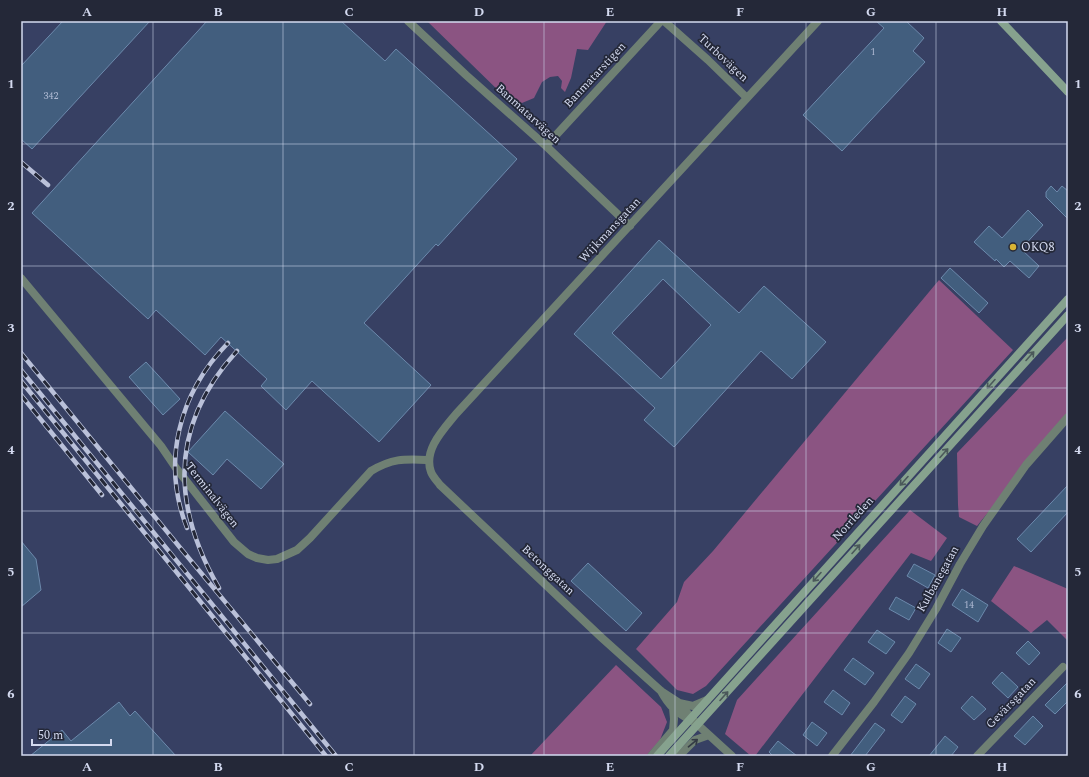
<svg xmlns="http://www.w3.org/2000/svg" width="1089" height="777" font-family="Spectral,serif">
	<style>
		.green { fill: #8b5482 }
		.building { fill: #425e7e; stroke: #6c89ac; fill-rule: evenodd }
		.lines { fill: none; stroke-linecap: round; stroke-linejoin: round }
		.minor { stroke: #6f8073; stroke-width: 8 }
		.secondary { stroke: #86a28e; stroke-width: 8 }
		.rail-casing { stroke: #bac1d9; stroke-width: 4.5 }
		.rail { stroke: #242838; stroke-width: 3; stroke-dasharray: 9; stroke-linecap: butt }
		.oneway { stroke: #4b595a }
		.oneway2 { stroke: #333a44 }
		.grid { fill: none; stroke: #d4daf0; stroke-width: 1; stroke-opacity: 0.55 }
		.poi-dot { fill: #d7b434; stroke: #242838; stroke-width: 1.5 }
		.labels { text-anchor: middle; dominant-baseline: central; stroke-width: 3.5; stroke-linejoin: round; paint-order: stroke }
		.number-label { font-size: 10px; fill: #b0bbd4 }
		.street-label { font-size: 12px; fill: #d4daf0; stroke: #242838 }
		.poi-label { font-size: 12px; fill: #d4daf0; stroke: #242838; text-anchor: start }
		.neatline { fill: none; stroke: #d4daf0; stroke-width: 1.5 }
		.grid-label { font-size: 13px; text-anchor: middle; font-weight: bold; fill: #d4daf0 }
	</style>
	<rect width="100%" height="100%" fill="#374063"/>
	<path class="green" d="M427 21H607L588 50 577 49 571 78 565 92 561 88 562 81 558 76 550 77 542 82 534 98 522 103 504 96Z
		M939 280 1013 350 706 686 693 694 677 690 636 649 677 602 684 582 713 551Z
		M1068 337V414L977 526 959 517 958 505 957 453Z
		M910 510 947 538 931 561 911 553 755 756H751L725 734 737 700Z
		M1014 566 1068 589V641L1047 620 1031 633 991 601Z
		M616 665 661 707 667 722 660 740 646 756H530Z"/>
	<path class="building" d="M63 21H150L32 149 21 139V66Z
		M207 21H341L385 61 396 49 517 159 438 246 436 244 364 323 431 385 379 442 312 381 286 410 261 386 267 379 221 337 205 355 156 310 148 319 32 213Z
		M876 21H906L924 38 913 51 925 62 842 151 803 115 884 28Z
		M1051 186 1057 192 1062 186 1068 191V219L1046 197V192Z
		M1028 210 1043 225 1021 249 1039 266 1029 278 1010 261 1004 267 996 259 995 261 974 242 989 226 1002 238Z
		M659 240 739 313 764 286 826 342 792 379 761 351 674 447 644 420 655 408 574 334ZM663 279 711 325 661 379 612 333Z
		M950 268 988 303 979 313 941 278Z
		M146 362 180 399 163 415 129 377Z
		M225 411 284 464 261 489 227 459 213 475 188 452Z
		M1068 485V512L1031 552 1017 539Z
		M21 541 36 559 41 590 21 607Z
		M588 563 642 613 626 631 571 581Z
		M914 564 935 575 928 588 907 576Z
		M962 589 988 605 978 622 952 605Z
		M896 597 916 608 909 620 889 609Z
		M947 629 961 638 951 652 938 643Z
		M877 630 895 642 886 654 868 642Z
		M1028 641 1040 653 1029 665 1016 653Z
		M853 658 874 673 865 685 844 670Z
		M916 664 930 674 919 689 905 679Z
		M1002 672 1018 687 1008 698 992 683Z
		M1068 682V701L1055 714 1045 705Z
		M833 690 850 703 842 715 824 702Z
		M905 696 916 704 902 723 891 715Z
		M972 696 986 709 974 720 961 708Z
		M119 702 130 716 135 711 176 756H30L62 730 71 741Z
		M1033 716 1043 726 1025 745 1014 736Z
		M812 722 827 733 817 746 803 735Z
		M875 723 885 730 865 756H850Z
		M945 736 958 747 951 756H929Z
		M778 741 797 756H773L769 752Z"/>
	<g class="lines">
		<path class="minor" d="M408 21 466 75 546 146 630 226
			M664 21 708 60 747 98
			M546 146 661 21
			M21 278 161 446 176 468 234 542 248 554 257 558 268 560 277 559 297 550 310 538 371 471C393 458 404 459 429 460
			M661 691C669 706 677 713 692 721
			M679 703 693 706 707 700
			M651 756 673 730 674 719 673 708
			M679 756 695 740 709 735
			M732 756 698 725 678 702 661 691 602 638 440 485C437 481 433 477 431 472 423 450 443 430 456 414L818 21
			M832 756 874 702 909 653 936 609 960 564 983 526 1026 465 1068 417
			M977 756 1063 667"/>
		<path class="secondary" d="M1001 21 1068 92
			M657 756 1068 299
			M669 756 1068 315"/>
		<g class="rail-casing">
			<path id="rail" d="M21 162 48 185
				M21 353 182 550 310 704
				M21 370 336 756
				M21 381 326 756
				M21 395 102 495
				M187 528C161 462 179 393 228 343
				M219 588C171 505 170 424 237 351"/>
		</g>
		<use href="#rail" class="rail"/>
	</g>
	<defs><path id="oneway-shaft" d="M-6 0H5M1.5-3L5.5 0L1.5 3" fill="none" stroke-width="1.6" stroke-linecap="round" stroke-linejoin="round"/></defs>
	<g class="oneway">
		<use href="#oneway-shaft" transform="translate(1030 356) rotate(-48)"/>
		<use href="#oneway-shaft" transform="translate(991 384) rotate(132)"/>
		<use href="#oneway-shaft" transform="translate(944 453) rotate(-48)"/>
		<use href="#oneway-shaft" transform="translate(904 481) rotate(132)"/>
		<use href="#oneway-shaft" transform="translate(856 549) rotate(-48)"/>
		<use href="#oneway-shaft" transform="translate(817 577) rotate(132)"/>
		<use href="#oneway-shaft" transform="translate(724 696) rotate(-48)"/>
	</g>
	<use class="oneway2" href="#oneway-shaft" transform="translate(693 743) rotate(-40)"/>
	<path class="grid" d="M153 21V756M283 21V756M414 21V756M544 21V756M675 21V756M806 21V756M936 21V756M21 144H1068M21 266H1068M21 388H1068M21 511H1068M21 633H1068"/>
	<circle class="poi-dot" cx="1013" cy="247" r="4"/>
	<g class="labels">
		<g class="number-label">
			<text x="873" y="52">1</text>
			<text x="51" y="96">342</text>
			<text x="969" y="605">14</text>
		</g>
		<g class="street-label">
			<text transform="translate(723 58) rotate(43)">Turbovägen</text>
			<text transform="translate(595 75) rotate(-47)">Banmatarstigen</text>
			<text transform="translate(528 114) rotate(42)">Banmatarvägen</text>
			<text transform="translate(610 230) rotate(-47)">Wijkmansgatan</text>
			<text transform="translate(212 495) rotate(52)">Terminalvägen</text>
			<text transform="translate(853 519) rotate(-48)">Norrleden</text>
			<text transform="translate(548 570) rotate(43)">Betonggatan</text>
			<text transform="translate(938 579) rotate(-61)">Kulbanegatan</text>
			<text transform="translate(1011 703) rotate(-46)">Gevärsgatan</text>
		</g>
		<g class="poi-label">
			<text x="1021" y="247">OKQ8</text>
		</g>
	</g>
	<rect width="1089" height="777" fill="none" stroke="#242838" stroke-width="44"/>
	<path d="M32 739v6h79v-6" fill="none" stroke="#d4daf0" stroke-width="2"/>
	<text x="38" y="739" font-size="12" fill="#d4daf0" stroke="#242838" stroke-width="3" paint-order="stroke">50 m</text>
	<rect x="22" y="22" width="1045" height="733" class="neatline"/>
	<g class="grid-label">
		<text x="87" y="16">A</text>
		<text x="218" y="16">B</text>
		<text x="349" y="16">C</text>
		<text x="479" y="16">D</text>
		<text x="610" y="16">E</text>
		<text x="740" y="16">F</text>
		<text x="871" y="16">G</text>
		<text x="1002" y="16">H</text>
		<text x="11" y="88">1</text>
		<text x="1078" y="88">1</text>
		<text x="11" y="210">2</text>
		<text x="1078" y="210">2</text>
		<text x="11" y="332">3</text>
		<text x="1078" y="332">3</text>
		<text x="11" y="454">4</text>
		<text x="1078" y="454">4</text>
		<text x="11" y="576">5</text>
		<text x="1078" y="576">5</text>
		<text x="11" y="698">6</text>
		<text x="1078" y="698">6</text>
		<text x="87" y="771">A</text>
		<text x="218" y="771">B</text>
		<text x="349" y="771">C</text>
		<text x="479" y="771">D</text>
		<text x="610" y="771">E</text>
		<text x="740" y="771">F</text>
		<text x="871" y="771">G</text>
		<text x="1002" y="771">H</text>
	</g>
</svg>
